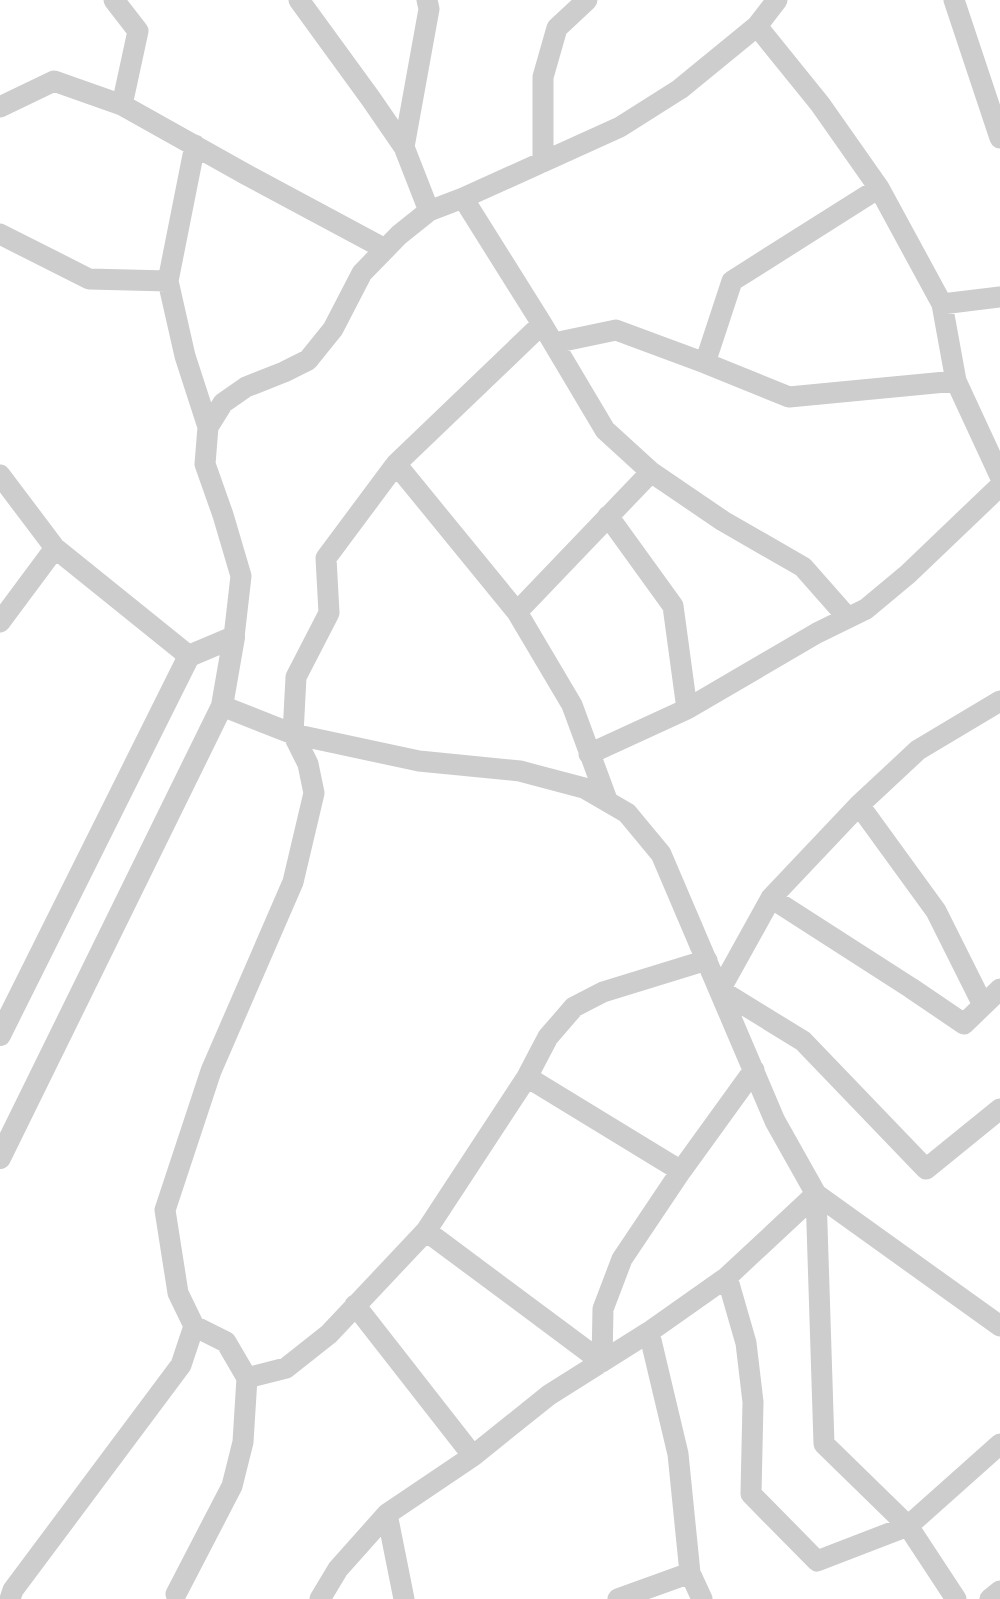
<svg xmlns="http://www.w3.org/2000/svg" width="1000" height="1599" font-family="'Noto Sans',sans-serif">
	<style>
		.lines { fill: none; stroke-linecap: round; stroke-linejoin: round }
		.minor { stroke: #cdcdcd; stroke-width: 21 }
		.tertiary { stroke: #cdcdcd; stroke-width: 22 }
	</style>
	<rect width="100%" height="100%" fill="#fff"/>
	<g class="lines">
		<path class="minor" d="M114 0 138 31 122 105
			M299 0 371 99 404 147 429 211
			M954 0 1000 138
			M757 26 820 104 879 188 942 304 956 381 1000 476
			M0 107 54 81 122 105 247 175 385 249
			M195 145 168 281 185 356 208 427
			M404 147 429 9 427 0
			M543 162V77L557 28 587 0
			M463 198 542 324 605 430 651 472 723 521 803 567 848 618
			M0 234 89 279 168 281
			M942 304 1000 297
			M542 324 396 464 326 558 329 613 296 677 293 734 419 761 520 771 584 788 627 813 661 854 775 1121 816 1194 1000 1326
			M554 343 616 330 705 363 732 281 879 188
			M705 363 789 397 956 381
			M396 464 517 612 572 705 607 800
			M0 475 55 548 189 656
			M608 516 673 606 687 709
			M517 612 651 472
			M0 622 55 548
			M234 637 241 576 223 515 205 464 208 427 223 403 246 387 284 372 308 360 333 329 362 273 399 235 429 211 463 198 620 127 680 89 757 26 777 0
			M1000 701 918 750 859 805 771 898 720 990 803 1041 926 1169 1000 1109
			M589 754 687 709 817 633 866 609 908 574 1000 486
			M859 805 936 911 983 1005
			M771 898 911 988 964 1024 1000 989
			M527 1077 681 1171
			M816 1194 824 1444 908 1526 956 1599
			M426 1231 602 1362
			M727 1277 746 1343 753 1402 751 1494 817 1561 908 1526 1000 1444
			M355 1305 473 1456
			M649 1332 678 1454 690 1573 702 1599
			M602 1362 603 1309 622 1259 681 1171 754 1070
			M247 1378 286 1368 329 1334 426 1231 527 1077 548 1037 574 1007 603 992 707 960
			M387 1514 404 1599
			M176 1594 232 1486 243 1442 247 1378 226 1342 194 1326
			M10 1599 13 1590 181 1365 194 1326 178 1293 165 1210 211 1071 293 882 314 793 308 764 293 734 222 706
			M320 1599 338 1569 387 1514 473 1456 549 1395 649 1332 727 1277 816 1194
			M618 1599 690 1573
			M990 1599 1000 1591"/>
		<path class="tertiary" d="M0 1035 189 656 234 637 222 706 0 1158"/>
	</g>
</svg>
